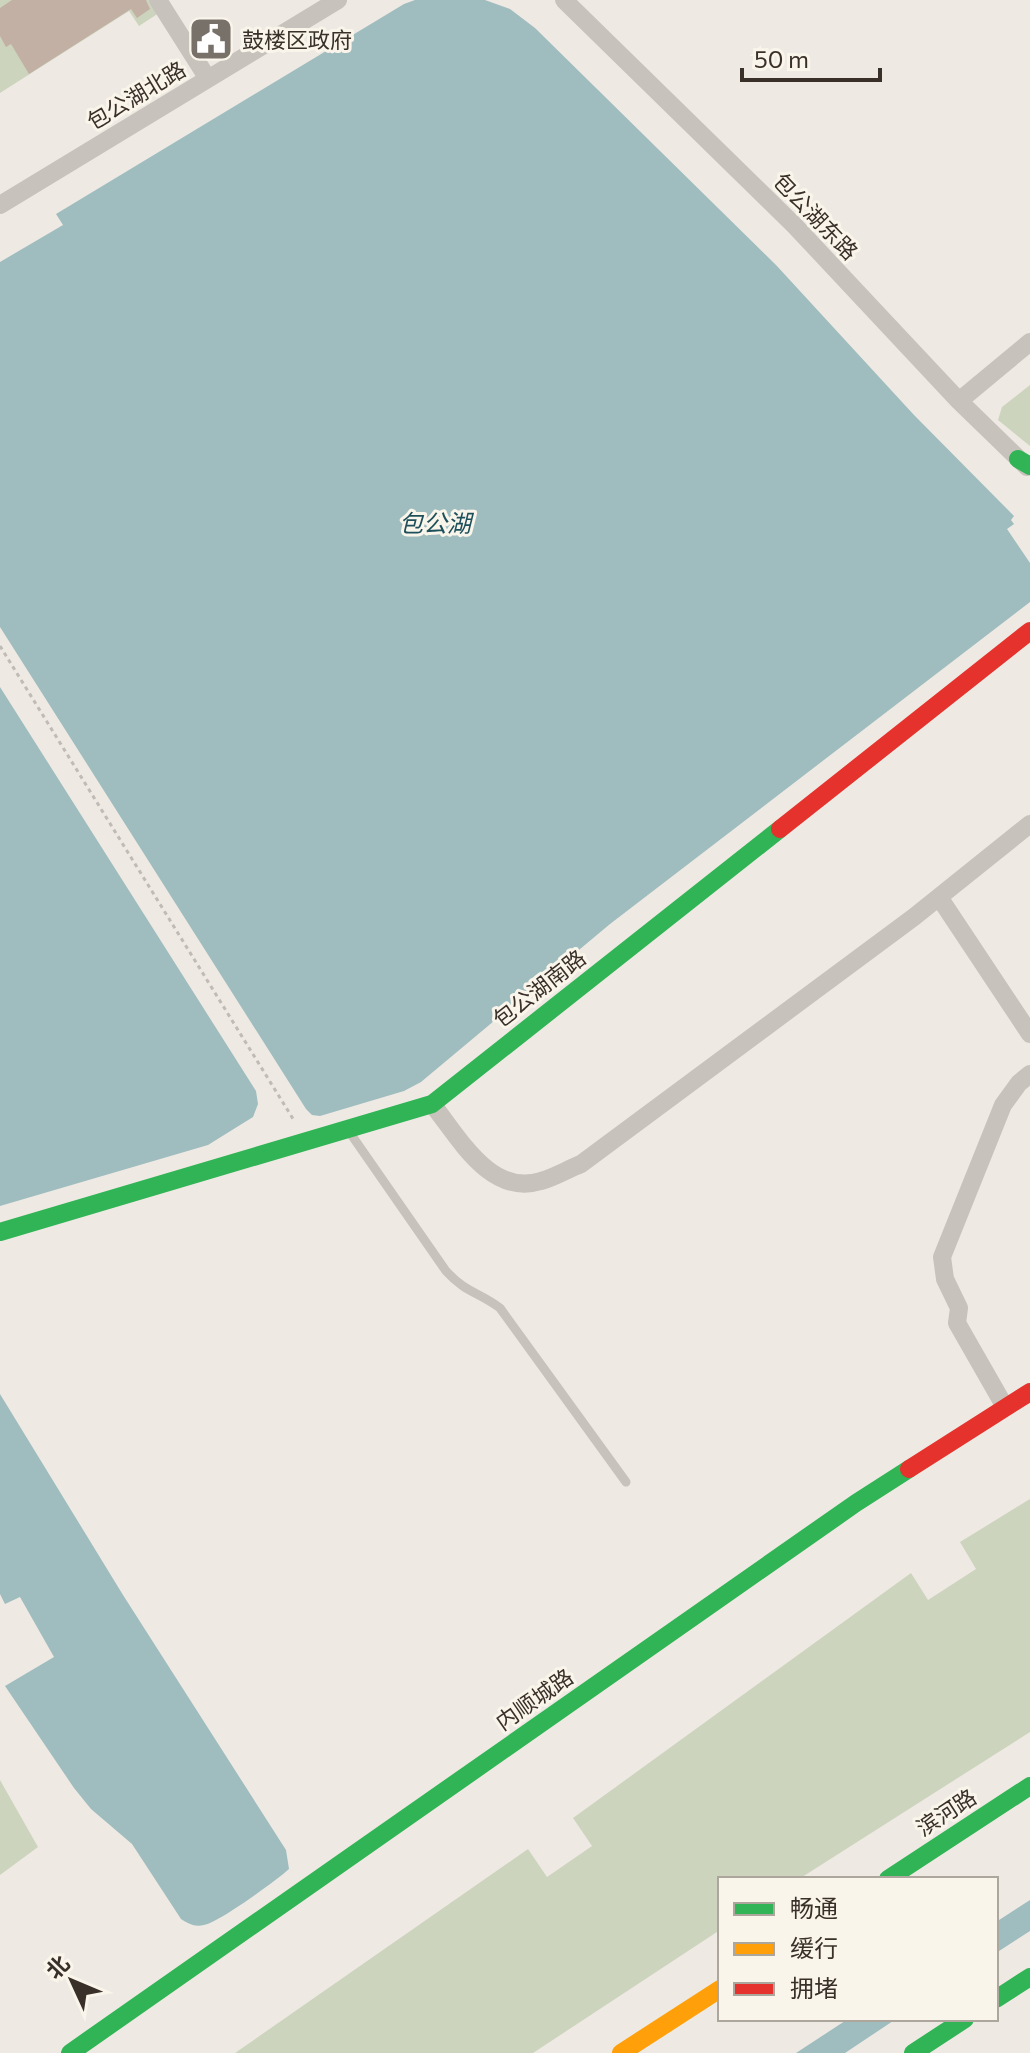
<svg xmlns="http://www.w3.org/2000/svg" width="1030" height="2053" font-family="Commissioner,'Noto Sans SC',sans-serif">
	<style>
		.green { fill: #cdd4bd }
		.water { fill: #9fbcbf }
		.building { fill: #c2b0a4 }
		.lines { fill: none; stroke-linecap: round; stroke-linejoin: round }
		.path { stroke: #c0bbb4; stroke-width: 3; stroke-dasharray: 4 4; stroke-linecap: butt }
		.lane { stroke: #c7c2bb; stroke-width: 9 }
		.street { stroke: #c7c2bb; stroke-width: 18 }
		.fast { stroke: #30b455; stroke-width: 18 }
		.slow { stroke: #ff9f0a; stroke-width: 18 }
		.jam { stroke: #e5322d; stroke-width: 18 }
		.labels { text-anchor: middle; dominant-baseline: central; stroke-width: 6; stroke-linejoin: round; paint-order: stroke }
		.poi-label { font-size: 22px; fill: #393029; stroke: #faf5eb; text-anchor: start }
		.street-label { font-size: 22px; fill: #393029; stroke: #faf5eb }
		.water-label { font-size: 24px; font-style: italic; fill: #1e505b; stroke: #faf5eb }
	</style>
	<rect width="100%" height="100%" fill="#eeeae3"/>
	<path class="green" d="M0 0H155L162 11 139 26 129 11 0 93Z
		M1030 385V446L998 420 1002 407Z
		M1030 1499V1732L799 1879H720V1930L533 2053H235L528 1849 547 1877 592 1846 573 1818 911 1573 928 1600 976 1569 960 1542Z
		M0 1780 38 1847 0 1875Z"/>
	<path class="water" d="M415 0H485L510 9 535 28 776 265 914 415 1014 516 1011 520 1014 524 1007 529 1030 563V602L610 924 421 1082 404 1091 320 1116 312 1115 306 1109 0 627V262L63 225 56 214 404 4Z
		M0 687 256 1091 258 1104 253 1117 208 1145 0 1206Z
		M0 1394 123 1595 286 1850 289 1869C277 1880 218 1923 204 1925 194 1927 189 1924 181 1919L132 1844 91 1809 74 1788 5 1686 54 1657 20 1597 5 1604 0 1594Z
		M1030 1900V1931L996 1953V1922Z
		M848 2019H896L845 2053H796Z"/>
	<path class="building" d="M12 0H146L150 9 137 18 131 9 29 74 11 44 6 47 0 36V8Z"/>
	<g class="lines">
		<path class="path" d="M0 646 295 1122"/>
		<path class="lane" d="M348 1130 446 1271C466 1293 479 1292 500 1308L626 1482"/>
		<path class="street" d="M158 0 208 79
			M564 0 795 226 959 401 1027 467
			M0 205 338 0
			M959 401 1030 342
			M939 897 1030 1034
			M432 1104C459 1137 490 1197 541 1181 555 1177 568 1169 581 1164L914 917 1030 824
			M1005 1407 957 1323 959 1308 945 1279 942 1257 1003 1105 1019 1083 1030 1074"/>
		<path class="fast" d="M1018 459 1030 466
			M0 1232 432 1104 780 829
			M888 1879 1030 1786
			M996 1999 1030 1977
			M70 2053 856 1503 909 1469
			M913 2053 965 2019"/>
		<path class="slow" d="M621 2053 720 1989"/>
		<path class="jam" d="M780 829 1030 631
			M909 1469 1030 1392"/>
	</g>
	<defs>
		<g id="civic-square" transform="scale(2.3)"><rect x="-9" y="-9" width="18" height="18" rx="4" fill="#78716a" stroke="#faf5eb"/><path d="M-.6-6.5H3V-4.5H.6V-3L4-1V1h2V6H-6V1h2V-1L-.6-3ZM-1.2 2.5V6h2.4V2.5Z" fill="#fff"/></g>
	</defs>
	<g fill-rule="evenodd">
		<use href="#civic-square" x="211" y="39"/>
	</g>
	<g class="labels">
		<g class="poi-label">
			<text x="242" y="39">鼓楼区政府</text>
		</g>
		<g class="street-label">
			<text transform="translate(136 95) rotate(-31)">包公湖北路</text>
			<text transform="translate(816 216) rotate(46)">包公湖东路</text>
			<text transform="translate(539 988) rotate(-38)">包公湖南路</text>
			<text transform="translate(534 1699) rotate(-35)">内顺城路</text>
			<text transform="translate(946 1812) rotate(-33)">滨河路</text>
		</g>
		<g class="water-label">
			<text x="435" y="522">包公湖</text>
		</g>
	</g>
	<rect x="718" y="1877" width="280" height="144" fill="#faf5eb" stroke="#ada69d" stroke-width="2"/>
	<rect x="734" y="1903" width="40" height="12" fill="#30b455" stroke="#ada69d" stroke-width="2"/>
	<text x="790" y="1917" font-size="24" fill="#393029">畅通</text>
	<rect x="734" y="1943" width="40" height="12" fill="#ff9f0a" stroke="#ada69d" stroke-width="2"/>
	<text x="790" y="1957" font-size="24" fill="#393029">缓行</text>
	<rect x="734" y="1983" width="40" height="12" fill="#e5322d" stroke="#ada69d" stroke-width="2"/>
	<text x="790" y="1997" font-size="24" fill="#393029">拥堵</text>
	<g transform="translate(72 1981) rotate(314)" stroke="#faf5eb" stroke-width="6" paint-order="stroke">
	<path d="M0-6L14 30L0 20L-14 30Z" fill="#393029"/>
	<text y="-12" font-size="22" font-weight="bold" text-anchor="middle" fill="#393029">北</text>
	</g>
	<path d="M742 68v12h138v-12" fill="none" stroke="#393029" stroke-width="4"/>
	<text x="754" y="68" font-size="24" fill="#393029" stroke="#faf5eb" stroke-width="6" paint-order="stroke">50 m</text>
</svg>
